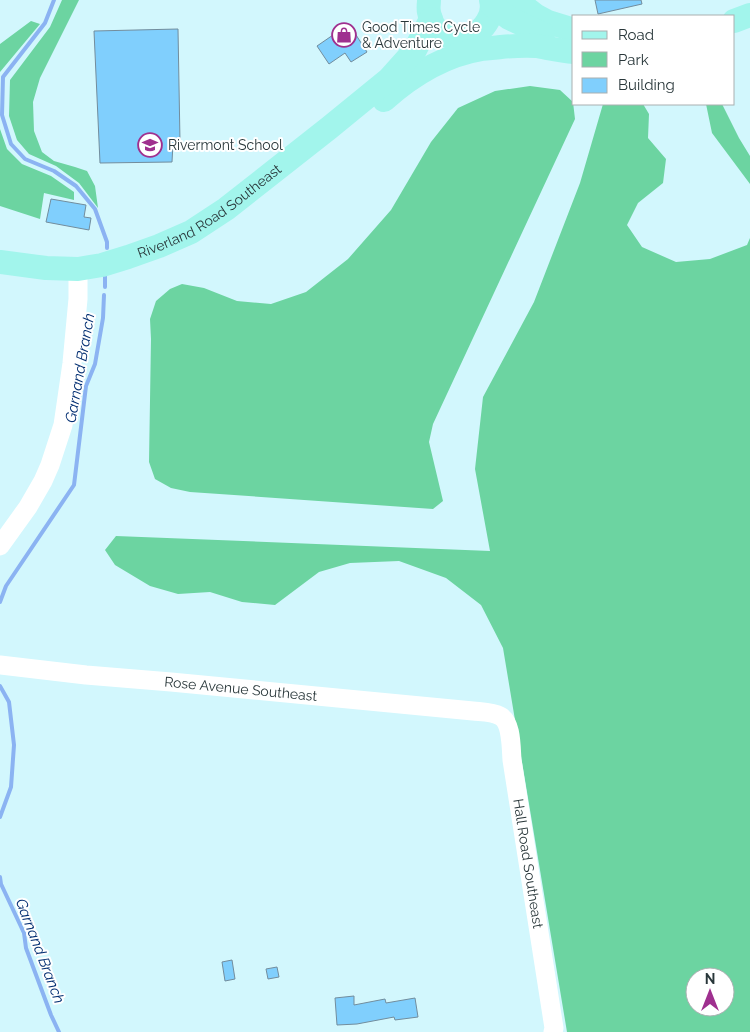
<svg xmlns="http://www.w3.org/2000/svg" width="750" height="1032" font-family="Raleway,sans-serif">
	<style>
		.green { fill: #6cd4a1; fill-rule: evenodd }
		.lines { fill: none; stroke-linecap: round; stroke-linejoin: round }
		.stream { stroke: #8bb3f2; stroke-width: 4 }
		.building { fill: #80cffd; stroke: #728d9d }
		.minor { stroke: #fff; stroke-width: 19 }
		.major { stroke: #a2f5ec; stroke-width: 24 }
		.labels { text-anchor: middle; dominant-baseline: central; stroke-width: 4; stroke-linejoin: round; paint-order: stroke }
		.poi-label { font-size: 14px; fill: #29373a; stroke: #fff; text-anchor: start }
		.street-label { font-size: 14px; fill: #29373a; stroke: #fff }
		.water-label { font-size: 15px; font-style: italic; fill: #032f72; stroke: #fff }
	</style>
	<rect width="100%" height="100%" fill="#d2f7fd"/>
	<path class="green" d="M62 0H79L40 78 33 102 34 131 42 152 54 161 75 167 87 171 95 186 98 208 79 183 56 166 29 154 17 140 9 116 10 80 50 27Z
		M31 21 40 24 0 72V44Z
		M530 86 560 90 573 102 575 119 433 424 429 442 443 501 433 509 190 492 171 488 155 479 149 462 151 339 150 319 156 301 170 289 182 284 204 288 237 301 271 304 306 292 348 259 391 210 431 142 458 108 495 91Z
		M603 104H643L649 114 648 138 666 159 663 183 638 203 627 225 642 247 676 262 710 259 747 245 750 238V1032H567L503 648 481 605 446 578 399 561 350 563 319 572 275 605 242 602 210 592 178 594 150 586 115 565 105 550 116 536 490 551 475 469 483 397 534 302 580 183ZM695 977H725V1007H695Z
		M706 104H722L739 138 750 156V184L712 133Z
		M0 129 7 149 22 164 51 176 74 192V200L44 193 40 219 0 206Z"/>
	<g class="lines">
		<path class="stream" d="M54 0 45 23 3 77 2 115 11 144 25 159 54 171 76 186 95 209 107 242V248
			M105 287V275
			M0 602 6 586 74 485 86 386 95 364 103 318 104 295
			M0 686 9 702 14 745 11 787 0 817
			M0 877 1 884 24 933 26 948 51 1015 59 1032"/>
	</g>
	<path class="building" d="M595 0H641L642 4 598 14Z
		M349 24 367 52 351 62 345 53 329 64 317 46Z
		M178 29 180 142 173 143 172 162 100 163 94 31Z
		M51 199 86 205 84 217 91 218 89 230 46 222Z
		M232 960 235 979 225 981 222 962Z
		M277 967 279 977 268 979 266 969Z
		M354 996V1005L385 999 386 1003 415 998 418 1017 395 1020 394 1017 357 1024 337 1025 335 998Z"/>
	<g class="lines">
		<g class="minor">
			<path d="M0 546 28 507 43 481 50 465 63 425 72 363 78 299V269"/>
			<path id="s1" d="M0 665 86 675 171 682 473 711C482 712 493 712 500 716 512 722 511 748 512 760L554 1028 553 1032"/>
		</g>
		<g class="major">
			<path d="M429 0C429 4 428 8 429 12 433 42 472 47 487 22 491 16 493 8 491 0"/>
			<path d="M516 0 535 15 548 22 574 30"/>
			<path d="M492 5 509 18 543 34"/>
			<path d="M734 21 750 15"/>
			<path d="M384 100C411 76 445 55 482 49 488 48 494 48 501 47 512 46 524 45 536 46 548 48 561 51 574 52"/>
			<path id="s2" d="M0 262 46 268 78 269 102 265 128 257 159 246 191 232 226 209 329 128 389 79 415 50 431 19"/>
		</g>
	</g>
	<defs>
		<g id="shop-ring" transform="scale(1.25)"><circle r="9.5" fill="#fff" stroke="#9f308f" stroke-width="1.5"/><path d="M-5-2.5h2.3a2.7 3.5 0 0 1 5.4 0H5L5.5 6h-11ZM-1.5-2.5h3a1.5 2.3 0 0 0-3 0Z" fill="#9f308f"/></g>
		<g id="school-ring" transform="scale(1.25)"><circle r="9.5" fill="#fff" stroke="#9f308f" stroke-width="1.5"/><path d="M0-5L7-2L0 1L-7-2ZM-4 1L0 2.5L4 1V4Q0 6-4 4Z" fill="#9f308f"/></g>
	</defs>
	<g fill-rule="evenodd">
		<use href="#shop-ring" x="344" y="35"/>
		<use href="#school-ring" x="150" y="145"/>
	</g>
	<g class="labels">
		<g class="poi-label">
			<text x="362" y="27">Good Times Cycle<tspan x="362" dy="16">&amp; Adventure</tspan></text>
			<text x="168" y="145">Rivermont School</text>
		</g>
		<g class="street-label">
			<text stroke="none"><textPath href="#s2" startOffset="224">Riverland Road Southeast</textPath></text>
			<text stroke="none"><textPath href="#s1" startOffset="242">Rose Avenue Southeast</textPath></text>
			<text stroke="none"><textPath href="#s1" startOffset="655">Hall Road Southeast</textPath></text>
		</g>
		<g class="water-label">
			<text transform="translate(80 368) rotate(-80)">Garnand Branch</text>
			<text transform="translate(40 951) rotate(69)">Garnand Branch</text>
		</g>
	</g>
	<rect x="572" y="15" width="162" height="90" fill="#ffffff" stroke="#a9afb0"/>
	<rect x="582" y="31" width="25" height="8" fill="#a2f5ec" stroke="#a9afb0"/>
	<text x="618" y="40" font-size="15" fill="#29373a">Road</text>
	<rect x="582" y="52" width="25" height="15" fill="#6cd4a1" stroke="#a9afb0"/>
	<text x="618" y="65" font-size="15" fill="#29373a">Park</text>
	<rect x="582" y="78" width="25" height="15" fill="#80cffd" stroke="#a9afb0"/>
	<text x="618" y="90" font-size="15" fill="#29373a">Building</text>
	<g transform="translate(710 992)"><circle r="24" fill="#ffffff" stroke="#a9afb0"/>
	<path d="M0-4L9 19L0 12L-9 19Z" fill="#9f308f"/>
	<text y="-8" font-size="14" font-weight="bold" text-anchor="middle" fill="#29373a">N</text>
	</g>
</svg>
